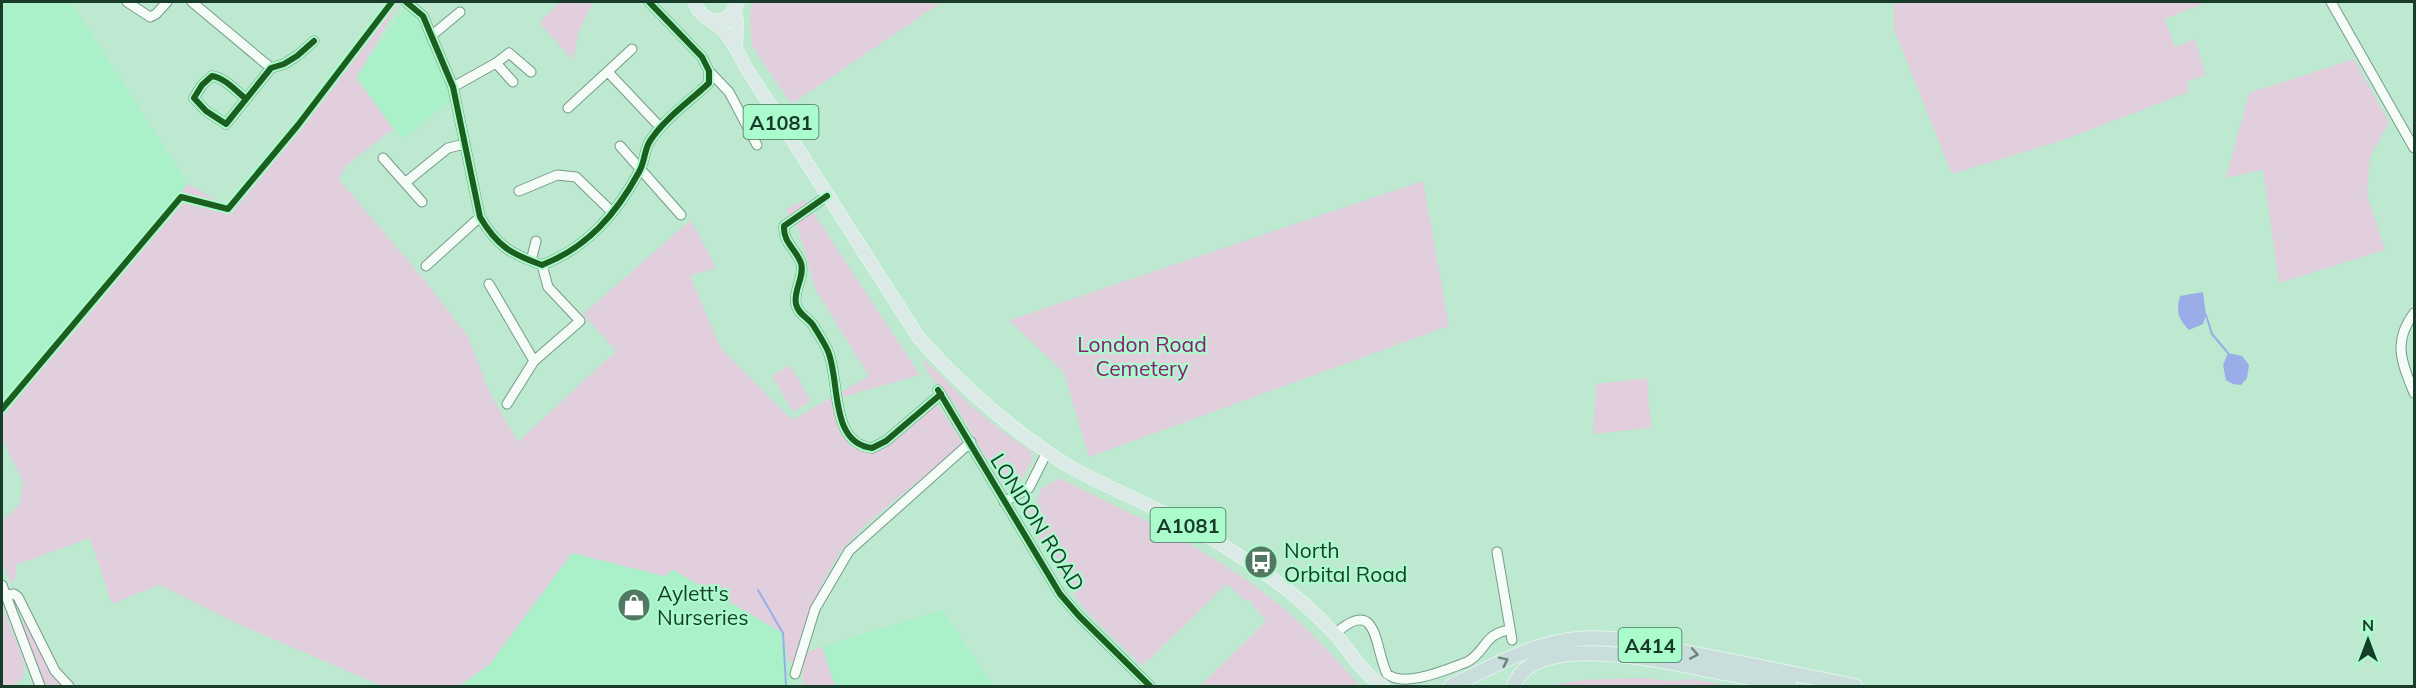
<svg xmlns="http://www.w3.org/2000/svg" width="2416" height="688" font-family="Mulish,sans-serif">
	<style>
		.built { fill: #aaf0c9 }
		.green { fill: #e1cfde }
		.water { fill: #9aade8 }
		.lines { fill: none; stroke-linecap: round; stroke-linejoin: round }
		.stream { stroke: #9aade8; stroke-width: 2 }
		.minor-casing { stroke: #789b88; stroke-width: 11 }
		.major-casing { stroke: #e1f5ea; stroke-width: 14 }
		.highway-casing { stroke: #e1f5ea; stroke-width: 16 }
		.minor { stroke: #f5fcf8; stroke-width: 9 }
		.major { stroke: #dbe9e7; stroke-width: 12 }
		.highway { stroke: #cadddd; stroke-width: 14 }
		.cycleway-casing { stroke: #aafccc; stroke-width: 10 }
		.cycleway { stroke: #1b5e20; stroke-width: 6 }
		.oneway { stroke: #69847a }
		.labels { text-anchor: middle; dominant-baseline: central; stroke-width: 4.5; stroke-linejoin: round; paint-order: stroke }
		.shield { fill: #aafccc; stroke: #44755a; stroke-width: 1.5 }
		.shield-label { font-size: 20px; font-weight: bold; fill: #193b29 }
		.park-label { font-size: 21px; fill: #8a1c73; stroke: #aafccc }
		.street-label { font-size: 21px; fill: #193b29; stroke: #aafccc }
		.poi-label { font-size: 21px; fill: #193b29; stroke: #aafccc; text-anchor: start }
	</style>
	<rect width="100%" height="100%" fill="#bde9d0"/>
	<path class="built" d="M2 2H71L188 184 2 409Z
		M408 3 430 36 453 99 403 139 383 115 357 76Z
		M572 553 664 576 673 570 783 633 792 686H463L490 664Z
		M942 610 993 686H835L822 647Z"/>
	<path class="green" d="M395 2H400L356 78 393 129 347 165 339 179 425 281 468 336 489 392 518 442 616 351 583 314 691 220 716 268 690 276 721 348 792 420 869 376 816 290 797 225 785 210 805 200 920 375 843 397 833 404C835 413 836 424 840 431 867 481 912 425 936 403L964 443 865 525 840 552 822 584 802 634 795 662H788L783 633 673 570 664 576 572 553 490 664 459 686H382L238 624 159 585 112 604 90 538 16 565V578L11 584 2 563V521L20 504 23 482 2 438V409L188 184 227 206Z
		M560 2H593L579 32 573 60 539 23Z
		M752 2H942L793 103 788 99 752 46 750 17Z
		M1894 2H2208L2165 19 2175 47 2195 39 2206 75 2187 82 2189 92 2063 140 1952 174 1894 29Z
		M2354 59 2389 122 2370 157 2367 194 2385 250 2279 283 2263 170 2226 178 2249 93Z
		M1423 181 1449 326 1089 457 1064 373 1009 320Z
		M921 358C937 370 948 383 962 397 983 417 1007 435 1031 451L1032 461 1016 488 1001 484 955 404 931 377Z
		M790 365 811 401 793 412 772 376Z
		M1647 378 1651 428 1593 434 1596 384Z
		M1059 478C1136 516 1217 552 1283 608 1311 631 1336 659 1360 686H1200L1266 621 1248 599 1245 601 1227 584 1151 658 1141 665 1088 613 1065 582 1028 519 1029 508 1037 502 1040 490Z
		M2 605 24 663C26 681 17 685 2 686Z
		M27 622 40 653 64 686H46L44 682 22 624Z
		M822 647 835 686H804L802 676 806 653Z
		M1640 678 1674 681 1693 679 1728 686H1546L1582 680Z"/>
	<path class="water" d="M2203 292 2206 315 2203 324 2189 330C2178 318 2176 312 2180 296Z
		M2228 353 2242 356 2249 365 2247 378 2241 385 2233 384 2226 380 2223 365Z"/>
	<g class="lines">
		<path class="stream" d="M2206 315 2212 334 2228 353
			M758 590 783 633 786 686"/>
		<g class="minor-casing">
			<path id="minor" d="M127 2 150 17 156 14 167 2
				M192 2 271 68
				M406 2 423 16 453 87 480 217C497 246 511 254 542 265 588 247 616 214 639 172 645 162 644 150 650 141 664 119 690 101 709 83V71L702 57 649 2
				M2331 2 2414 148
				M431 36 460 12
				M496 63 513 82
				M709 71 729 92 757 145
				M608 72 660 127
				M453 87 496 63 509 53 531 72
				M246 99C236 91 225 78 212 76L202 85 194 98 206 111 226 124 271 68 284 64 297 56 314 41
				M568 108 632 49
				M620 146 681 215
				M383 158 422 202
				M406 182 448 148 465 144
				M519 191 557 175 576 177 612 212
				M827 196 784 226C783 243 796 249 801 263 805 277 793 290 796 304 798 314 807 317 813 325 818 333 823 341 827 349 841 377 828 443 872 448L886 441 941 394
				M531 261 536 241
				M426 266 480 217
				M489 284 534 361 580 321 548 287 542 265
				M2414 313C2392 342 2402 363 2414 393
				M938 390 1060 594 1079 616 1150 686
				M507 404 534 361
				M1004 502 1029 488 1047 452
				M1497 552 1512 640
				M2 585 40 686
				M6 595 14 594 18 597 55 671 69 686
				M1335 634C1378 595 1374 646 1387 674 1405 688 1445 670 1467 662 1486 652 1484 633 1510 630
				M795 674 815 609 849 551 971 442"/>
		</g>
		<g class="major-casing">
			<path id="major" d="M695 2C699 18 715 20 725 32 733 43 739 53 745 66L919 338C963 387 1011 430 1067 465 1100 484 1135 498 1169 515 1205 533 1240 555 1273 579 1295 595 1316 614 1334 633 1350 650 1363 675 1383 686
				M734 11 737 21 736 47
				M710 20 717 21 730 16 738 2"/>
		</g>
		<g class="highway-casing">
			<path id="highway" d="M1451 686C1492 667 1532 643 1578 639 1594 637 1610 639 1625 640L1855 686
				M1514 686C1533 630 1666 661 1708 670 1735 675 1763 680 1790 686"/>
		</g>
		<use href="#minor" class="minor"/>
		<use href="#major" class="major"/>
		<use href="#highway" class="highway"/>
		<g class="cycleway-casing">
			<path id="cycleway" d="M406 2 423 16 453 87 480 217C497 246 511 254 542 265 588 247 616 214 639 172 645 162 644 150 650 141 664 119 690 101 709 83V71L702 57 649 2
				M246 99C236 91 225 78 212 76L202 85 194 98 206 111 226 124 271 68 284 64 297 56 314 41
				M827 196 784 226C783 243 796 249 801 263 805 277 793 290 796 304 798 314 807 317 813 325 818 333 823 341 827 349 841 377 828 443 872 448L886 441 941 394
				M938 390 1060 594 1079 616 1150 686
				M2 409 181 197 228 209 298 125 392 2"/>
		</g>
		<use href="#cycleway" class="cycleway"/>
	</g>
	<defs><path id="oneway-chevron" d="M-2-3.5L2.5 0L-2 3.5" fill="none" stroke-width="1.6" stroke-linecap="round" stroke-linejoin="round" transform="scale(1.5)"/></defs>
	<g class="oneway">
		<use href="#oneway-chevron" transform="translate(1694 654) rotate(11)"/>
		<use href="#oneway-chevron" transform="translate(1504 661) rotate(-26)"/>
	</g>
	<defs>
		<g id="bus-disc" transform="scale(1.725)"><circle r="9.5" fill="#527863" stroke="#aafccc"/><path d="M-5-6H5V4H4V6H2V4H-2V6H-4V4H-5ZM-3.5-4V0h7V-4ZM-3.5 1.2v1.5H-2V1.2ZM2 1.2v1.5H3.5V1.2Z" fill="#fff"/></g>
		<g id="shop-disc" transform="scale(1.725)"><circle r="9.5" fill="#527863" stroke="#aafccc"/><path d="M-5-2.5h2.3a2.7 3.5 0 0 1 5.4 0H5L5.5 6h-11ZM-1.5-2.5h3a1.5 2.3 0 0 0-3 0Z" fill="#fff"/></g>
	</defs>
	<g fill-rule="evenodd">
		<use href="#bus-disc" x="1261" y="562"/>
		<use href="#shop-disc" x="634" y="605"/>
	</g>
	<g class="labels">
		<g class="shield">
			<rect x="743.5" y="105" width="75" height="34" rx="4.5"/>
			<rect x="1150.5" y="508" width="75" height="34" rx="4.5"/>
			<rect x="1618.5" y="628" width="63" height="34" rx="4.5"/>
		</g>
		<g class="shield-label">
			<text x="781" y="122">A1081</text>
			<text x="1188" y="525">A1081</text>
			<text x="1650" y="645">A414</text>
		</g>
		<g class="park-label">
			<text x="1142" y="344">London Road<tspan x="1142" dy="24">Cemetery</tspan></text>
		</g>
		<g class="street-label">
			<text transform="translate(1038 522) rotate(58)">LONDON ROAD</text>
		</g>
		<g class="poi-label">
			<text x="1284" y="550">North<tspan x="1284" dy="24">Orbital Road</tspan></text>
			<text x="657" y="593">Aylett's<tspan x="657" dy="24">Nurseries</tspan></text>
		</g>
	</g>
	<rect width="2416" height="688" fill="none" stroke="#193b29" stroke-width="6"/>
	<g transform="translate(2368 640)" stroke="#aafccc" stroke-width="4.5" paint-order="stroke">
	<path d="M0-4.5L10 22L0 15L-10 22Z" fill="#193b29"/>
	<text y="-9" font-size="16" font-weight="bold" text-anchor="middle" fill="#193b29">N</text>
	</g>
</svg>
